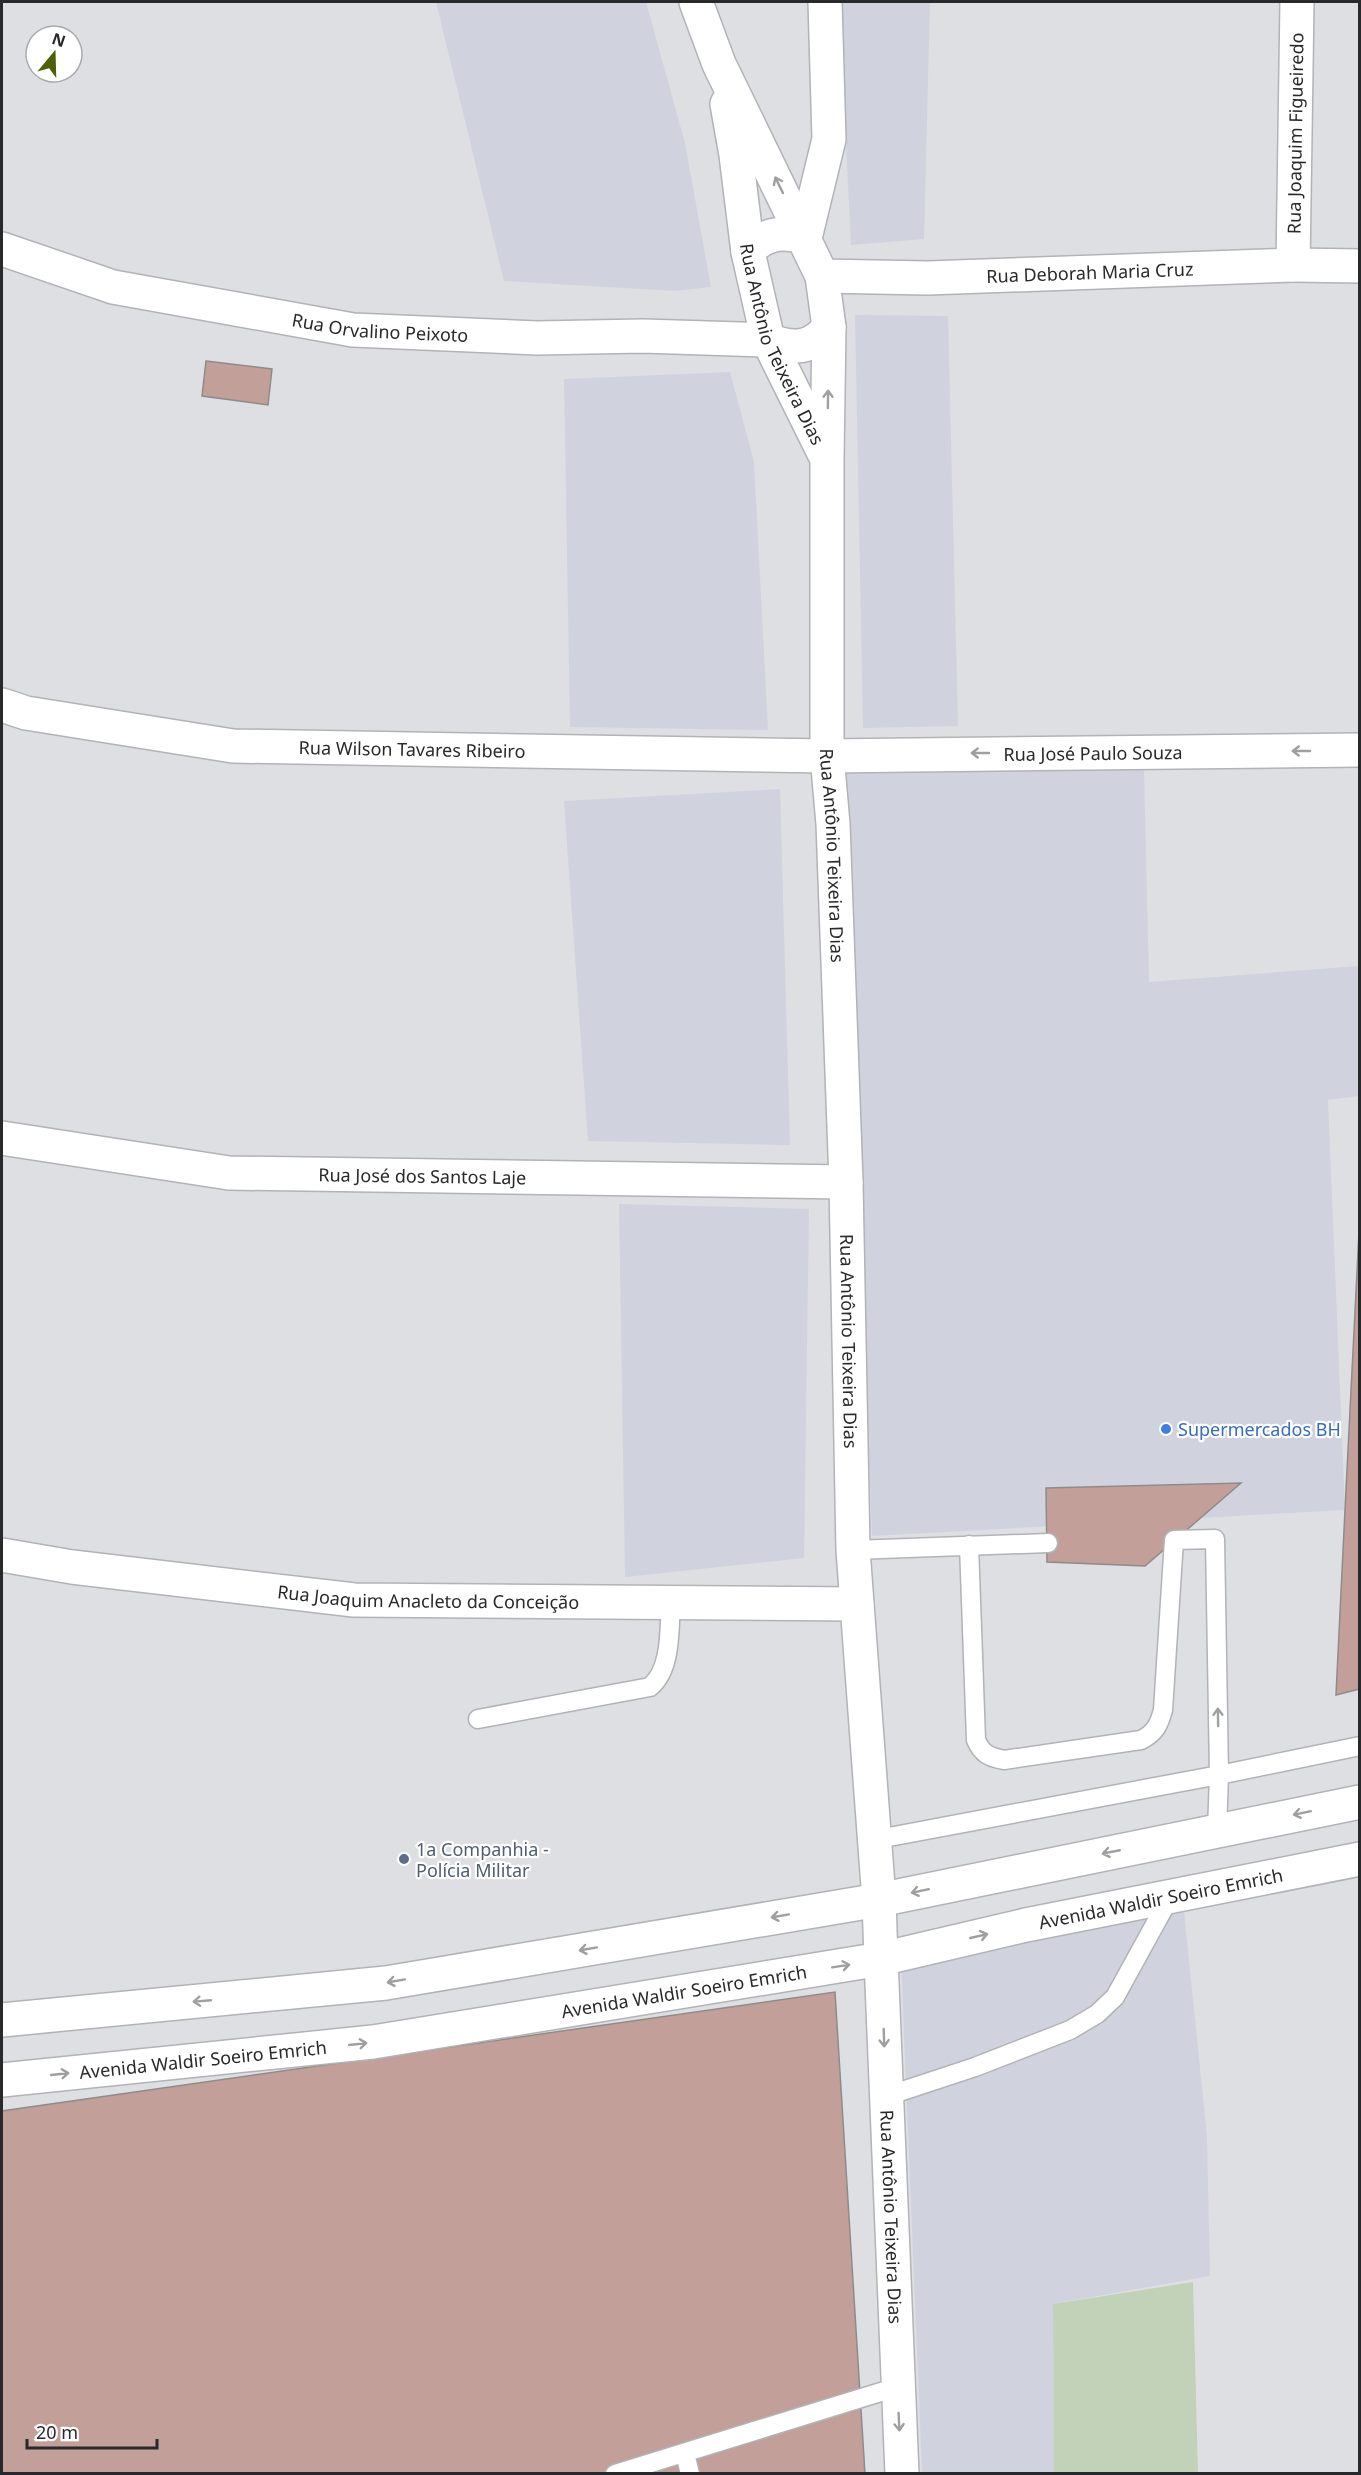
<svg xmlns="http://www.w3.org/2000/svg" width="1361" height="2475" font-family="'Noto Sans',sans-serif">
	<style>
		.built { fill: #d0d3de }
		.green { fill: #c1d2b9 }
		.building { fill: #c29f98; stroke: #8f8b8a; stroke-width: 1.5 }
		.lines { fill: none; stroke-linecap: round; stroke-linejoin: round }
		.lane-casing { stroke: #b2b3b7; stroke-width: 21 }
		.street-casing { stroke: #b2b3b7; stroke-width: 36 }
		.secondary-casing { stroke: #b2b3b7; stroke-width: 36 }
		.primary-casing { stroke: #b2b3b7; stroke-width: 36 }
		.lane { stroke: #fff; stroke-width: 18 }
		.street { stroke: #fff; stroke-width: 33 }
		.secondary { stroke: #fff; stroke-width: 33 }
		.primary { stroke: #fff; stroke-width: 33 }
		.oneway { stroke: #9e9f9f }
		.shop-dot { fill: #3f7fe0; stroke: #fff; stroke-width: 2 }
		.service-dot { fill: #5c6f8a; stroke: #fff; stroke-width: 2 }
		.labels { text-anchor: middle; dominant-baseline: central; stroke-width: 4.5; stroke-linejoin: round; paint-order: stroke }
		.street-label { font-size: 18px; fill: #28292a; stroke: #fff }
		.shop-label { font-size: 18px; fill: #366cbe; stroke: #fff; text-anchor: start }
		.service-label { font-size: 18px; fill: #4e5e75; stroke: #fff; text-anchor: start }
	</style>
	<rect width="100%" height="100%" fill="#dedfe3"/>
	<path class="built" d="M436 2H646L685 143 711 287 675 291 504 281Z
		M839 2H930L924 239 851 245Z
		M855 315 948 316 958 726 863 728Z
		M730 372 754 462 768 730 570 727 564 379Z
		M842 766 1144 770 1149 982 1359 966V1096L1328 1100 1345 1510 872 1536Z
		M780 789 790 1145 588 1141 564 801Z
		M619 1204 809 1209 804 1558 625 1577Z
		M1184 1912 1207 2136 1210 2276 1053 2304 1054 2473H922L901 1963Z"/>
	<path class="green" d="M1193 2282 1198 2473H1054L1053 2304Z"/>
	<path class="building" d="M206 361 272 369 268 405 202 396Z
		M1360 1212V1689L1336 1695 1345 1510Z
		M1241 1483 1145 1566 1047 1562 1046 1488Z
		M835 1992 865 2474H2V2111Z"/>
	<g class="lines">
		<g class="lane-casing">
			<path id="lane" d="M969 1545 976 1740C982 1754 989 1757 1004 1760L1141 1740C1155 1733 1159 1725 1163 1710L1174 1540 1215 1539 1219 1775 1217 1831
				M853 1550 1048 1543
				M478 1719 650 1687C672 1669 669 1629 671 1602
				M873 1840 1219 1775 1360 1746
				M887 2096 975 2067 1070 2030 1097 2014 1115 1997 1170 1897
				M685 2453 690 2474
				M615 2474 897 2387"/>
		</g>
		<g class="street-casing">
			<g id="street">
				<path id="s1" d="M2 249 113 287 353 330 537 338 643 336 768 340"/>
				<path d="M1293 265 1360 266"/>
				<path id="s2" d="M2 705 26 713 233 746 827 756 1360 750"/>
				<path id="s3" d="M2 1138 229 1173 846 1182"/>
				<path id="s4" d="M2 1555 72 1567 354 1600 857 1604"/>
				<path id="s5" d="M881 1959 902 2474"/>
			</g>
		</g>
		<g class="secondary-casing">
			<g id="secondary">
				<path id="s6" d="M696 2 719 64 822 276 829 327 827 458V756L833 824 846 1182 853 1550 879 1900 881 1959"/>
				<path id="s7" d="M727 104 736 155 748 252 768 340 824 453"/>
				<path d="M748 252C762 234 783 230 805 238L829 139 825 2"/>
				<path id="s8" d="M822 276 928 278 1293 265 1297 2"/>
				<path d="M768 340C794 350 812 349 829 327"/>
			</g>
		</g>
		<g class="primary-casing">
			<g id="primary">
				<path d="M2 2020 386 1983 879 1900 1360 1802"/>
				<path id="s9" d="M2 2080 373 2042 881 1959 1026 1925 1360 1859"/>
			</g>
		</g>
		<use href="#lane" class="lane"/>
		<use href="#street" class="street"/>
		<use href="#secondary" class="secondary"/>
		<use href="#primary" class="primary"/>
	</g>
	<defs><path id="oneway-shaft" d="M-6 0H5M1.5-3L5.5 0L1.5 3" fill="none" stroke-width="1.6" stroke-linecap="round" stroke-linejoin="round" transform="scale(1.5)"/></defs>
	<g class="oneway">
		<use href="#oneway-shaft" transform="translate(779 185) rotate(-116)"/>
		<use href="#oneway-shaft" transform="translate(828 399) rotate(-89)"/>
		<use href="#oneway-shaft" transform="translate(1301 751) rotate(180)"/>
		<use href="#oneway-shaft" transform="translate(980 753) rotate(180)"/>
		<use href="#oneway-shaft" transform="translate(1218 1717) rotate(-91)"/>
		<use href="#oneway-shaft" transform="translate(1302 1813) rotate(168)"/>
		<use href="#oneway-shaft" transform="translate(1111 1852) rotate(169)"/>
		<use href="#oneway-shaft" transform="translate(920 1891) rotate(168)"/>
		<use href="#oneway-shaft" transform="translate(780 1916) rotate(170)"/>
		<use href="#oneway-shaft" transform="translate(979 1936) rotate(-13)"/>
		<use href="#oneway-shaft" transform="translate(588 1949) rotate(170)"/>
		<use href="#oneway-shaft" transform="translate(841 1966) rotate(-9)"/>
		<use href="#oneway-shaft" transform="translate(396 1981) rotate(170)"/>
		<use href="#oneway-shaft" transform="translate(202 2001) rotate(175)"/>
		<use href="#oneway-shaft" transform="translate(884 2038) rotate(88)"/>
		<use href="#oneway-shaft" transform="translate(358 2044) rotate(-6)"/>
		<use href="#oneway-shaft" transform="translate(60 2074) rotate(-6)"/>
		<use href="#oneway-shaft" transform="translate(899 2422) rotate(87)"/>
	</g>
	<circle class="shop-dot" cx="1166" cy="1429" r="6"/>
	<circle class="service-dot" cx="404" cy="1859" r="6"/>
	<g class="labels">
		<g class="street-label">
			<text stroke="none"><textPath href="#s8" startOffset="603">Rua Joaquim Figueiredo</textPath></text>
			<text stroke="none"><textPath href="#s8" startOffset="268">Rua Deborah Maria Cruz</textPath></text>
			<text stroke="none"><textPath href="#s1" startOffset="388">Rua Orvalino Peixoto</textPath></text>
			<text stroke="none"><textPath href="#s7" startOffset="248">Rua Antônio Teixeira Dias</textPath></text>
			<text stroke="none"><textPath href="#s2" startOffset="414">Rua Wilson Tavares Ribeiro</textPath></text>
			<text stroke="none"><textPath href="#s2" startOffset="1095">Rua José Paulo Souza</textPath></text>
			<text stroke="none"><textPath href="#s6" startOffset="882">Rua Antônio Teixeira Dias</textPath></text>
			<text stroke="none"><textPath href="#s3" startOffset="423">Rua José dos Santos Laje</textPath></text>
			<text stroke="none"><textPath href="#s6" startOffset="1368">Rua Antônio Teixeira Dias</textPath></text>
			<text stroke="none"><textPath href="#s4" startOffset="429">Rua Joaquim Anacleto da Conceição</textPath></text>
			<text stroke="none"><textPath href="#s9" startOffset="1174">Avenida Waldir Soeiro Emrich</textPath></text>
			<text stroke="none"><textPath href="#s9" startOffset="688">Avenida Waldir Soeiro Emrich</textPath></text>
			<text stroke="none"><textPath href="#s9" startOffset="202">Avenida Waldir Soeiro Emrich</textPath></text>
			<text stroke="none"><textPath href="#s5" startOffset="258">Rua Antônio Teixeira Dias</textPath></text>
		</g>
		<g class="shop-label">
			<text x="1178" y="1429">Supermercados BH</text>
		</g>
		<g class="service-label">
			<text x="416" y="1849">1a Companhia -<tspan x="416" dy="21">Polícia Militar</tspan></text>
		</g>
	</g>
	<rect width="1361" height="2475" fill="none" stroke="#28292a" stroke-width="6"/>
	<g transform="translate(54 54) rotate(19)"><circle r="28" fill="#ffffff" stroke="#a9a9aa" stroke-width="1.5"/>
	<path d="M0-4.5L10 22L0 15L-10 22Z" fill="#4d6008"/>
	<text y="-9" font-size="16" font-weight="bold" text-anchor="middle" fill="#28292a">N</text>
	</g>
	<path d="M27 2439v9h130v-9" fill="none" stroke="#28292a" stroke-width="3"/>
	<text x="36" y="2439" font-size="18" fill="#28292a" stroke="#ffffff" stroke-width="4.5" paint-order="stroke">20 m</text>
</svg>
